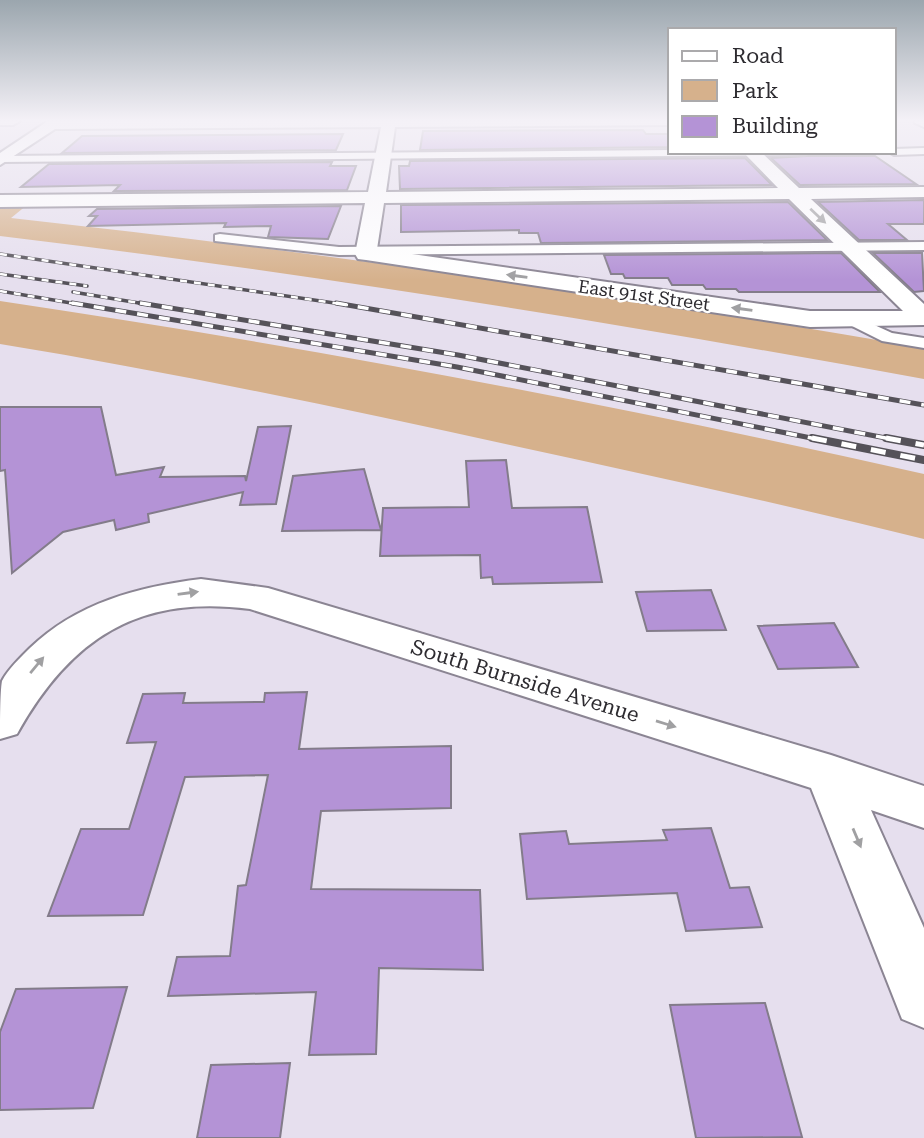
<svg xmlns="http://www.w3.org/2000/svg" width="924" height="1138" font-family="'Roboto Serif',serif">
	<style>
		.green { fill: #d6b18c }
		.building { fill: #b493d6; stroke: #837c8a; stroke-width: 2 }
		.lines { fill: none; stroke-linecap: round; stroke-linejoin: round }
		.lane-casing { stroke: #8b8593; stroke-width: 4 }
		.street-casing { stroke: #8b8593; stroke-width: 4 }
		.lane { fill: #fff; fill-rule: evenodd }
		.street { fill: #fff; fill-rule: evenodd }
		.rail-far2-casing { stroke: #555259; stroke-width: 3.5 }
		.rail-far1-casing { stroke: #555259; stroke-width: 5 }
		.rail-casing { stroke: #555259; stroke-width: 8 }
		.rail-far2 { stroke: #fff; stroke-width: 2.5; stroke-dasharray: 7; stroke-linecap: butt }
		.rail-far1 { stroke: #fff; stroke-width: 3.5; stroke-dasharray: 11; stroke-linecap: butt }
		.rail { stroke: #fff; stroke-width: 5; stroke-dasharray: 15; stroke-linecap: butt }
		.oneway { fill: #a0a0a2 }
		.labels { text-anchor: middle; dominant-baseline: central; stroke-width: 5; stroke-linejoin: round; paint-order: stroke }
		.far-street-label { font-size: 18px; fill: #2d2b30; stroke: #fff }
		.street-label { font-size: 21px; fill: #2d2b30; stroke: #fff }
	</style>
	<rect width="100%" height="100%" fill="#e6dfee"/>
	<path class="green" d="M0 205H27L11 218C317 252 621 295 924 348V379C617 323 309 273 0 236Z
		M0 301C309 347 619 405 924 474V539C787 505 648 475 510 445 341 408 171 372 0 344Z"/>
	<path class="building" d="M643 130 646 134H670V147L420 150 423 131Z
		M343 134 336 150 62 153 82 136Z
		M807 156H875L916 184 800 185 771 158Z
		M745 158 772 185 400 189 399 166H409L410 161Z
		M332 162 330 166H356L347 190 114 191 120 185 21 187 49 164Z
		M924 200V224H888L907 240H859L818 202Z
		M788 202 827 240 541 243 538 233H519V230L401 232V205Z
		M341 206 328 239 268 237 271 226 224 227 226 223 88 226 97 216H89L97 209Z
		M841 253 880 292H739L736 289H706L703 285H672L668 278H625L623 274H611L604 255Z
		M873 253H922L924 291 914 292Z
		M0 407H101L116 475 164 467 160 477 245 476 246 481 258 427 291 426 276 504 240 505 243 492 148 514 149 522 116 530 114 520 63 532 12 573 5 470 0 471Z
		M506 460 512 508 587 507 602 582 493 584 492 577 481 578 480 555 380 556 383 508 469 507 466 461Z
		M364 469 381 530 282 531 293 476Z
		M711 590 726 630 647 631 636 592Z
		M834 623 858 667 778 669 758 626Z
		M307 692 299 749 451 746V808L321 811 311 889 480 890 483 970 379 968 376 1054 309 1055 316 992 168 996 177 957 230 956 238 886 246 885 268 775 185 777 143 915 48 916 81 829H129L156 742 127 743 143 694 185 693 183 703 264 702 265 693Z
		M711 828 730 888 749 887 762 927 686 931 677 893 527 899 520 834 566 831 569 844 667 840 663 830Z
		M127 987 93 1108 0 1110V1032L16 989Z
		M765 1003 802 1137 696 1138 670 1005Z
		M290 1063 280 1138H197L211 1065Z"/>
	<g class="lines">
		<g class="lane-casing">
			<path id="lane" d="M914 121H924V127L915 123Z
				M924 148V154L894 155 889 152H894V149Z
				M670 150V152H809L804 155 0 162 2 156Z
				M220 234 339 247 924 242V250L339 255 215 241V235Z
				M848 313 892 333 924 338V348L882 341 842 321 840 318Z"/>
		</g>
		<g class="street-casing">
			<path id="street" d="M0 121H20L13 125H0Z
				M48 121H670V125L395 127 386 192 778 188 743 152H761L799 188 924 187V197L811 199 924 304V325L810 327 366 260 358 259 355 254 365 203 0 207V195L368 192 381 127 55 129 0 165V153ZM789 199 903 311H810L377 249 384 203Z
				M201 579 268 588 831 755 924 786V828L871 810 924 928V1028L902 1019 811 788 250 609C138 594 70 639 17 734L0 739C0 726 0 691 2 681 8 669 20 658 30 648 77 603 137 587 201 579Z"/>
		</g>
		<use href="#lane" class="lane"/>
		<use href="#street" class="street"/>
		<g class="rail-far2-casing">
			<path id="rail-far2" d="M0 254 348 305
				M0 274 87 286
				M0 291 83 305
				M73 292 151 305"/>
		</g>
		<g class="rail-far1-casing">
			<path id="rail-far1" d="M72 303 457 367 821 440
				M140 303 458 355 896 440
				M336 303 924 405"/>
		</g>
		<g class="rail-casing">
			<path id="rail" d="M812 438 924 460
				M886 438 924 445"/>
		</g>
		<use href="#rail-far2" class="rail-far2"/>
		<use href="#rail-far1" class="rail-far1"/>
		<use href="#rail" class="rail"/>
	</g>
	<defs><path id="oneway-solid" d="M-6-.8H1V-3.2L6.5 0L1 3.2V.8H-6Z" transform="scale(1.75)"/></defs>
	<g class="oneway">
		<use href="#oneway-solid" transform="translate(818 216) rotate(43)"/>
		<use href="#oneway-solid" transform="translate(517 276) rotate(-172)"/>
		<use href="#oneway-solid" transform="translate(742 309) rotate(-172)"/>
		<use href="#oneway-solid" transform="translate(188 593) rotate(-8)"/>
		<use href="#oneway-solid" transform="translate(37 665) rotate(-50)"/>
		<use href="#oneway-solid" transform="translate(666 724) rotate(17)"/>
		<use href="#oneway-solid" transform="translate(857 838) rotate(67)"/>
	</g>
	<linearGradient id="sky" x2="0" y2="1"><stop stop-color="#9ba6ae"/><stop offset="0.43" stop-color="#f4f1f7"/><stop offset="1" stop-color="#f4f1f7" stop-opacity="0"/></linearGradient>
	<rect width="924" height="280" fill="url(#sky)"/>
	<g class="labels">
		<g class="far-street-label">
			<text transform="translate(644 295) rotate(8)">East 91st Street</text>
		</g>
		<g class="street-label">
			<text transform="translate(525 681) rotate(17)">South Burnside Avenue</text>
		</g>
	</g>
	<rect x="668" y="28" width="228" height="126" fill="#ffffff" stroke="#abaaac" stroke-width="2"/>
	<rect x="682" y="51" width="35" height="10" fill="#ffffff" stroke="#abaaac" stroke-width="2"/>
	<text x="732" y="63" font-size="21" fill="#2d2b30">Road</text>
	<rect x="682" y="80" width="35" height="21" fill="#d6b18c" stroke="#abaaac" stroke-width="2"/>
	<text x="732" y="98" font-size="21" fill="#2d2b30">Park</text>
	<rect x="682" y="116" width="35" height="21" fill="#b493d6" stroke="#abaaac" stroke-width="2"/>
	<text x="732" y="133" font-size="21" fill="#2d2b30">Building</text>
</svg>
